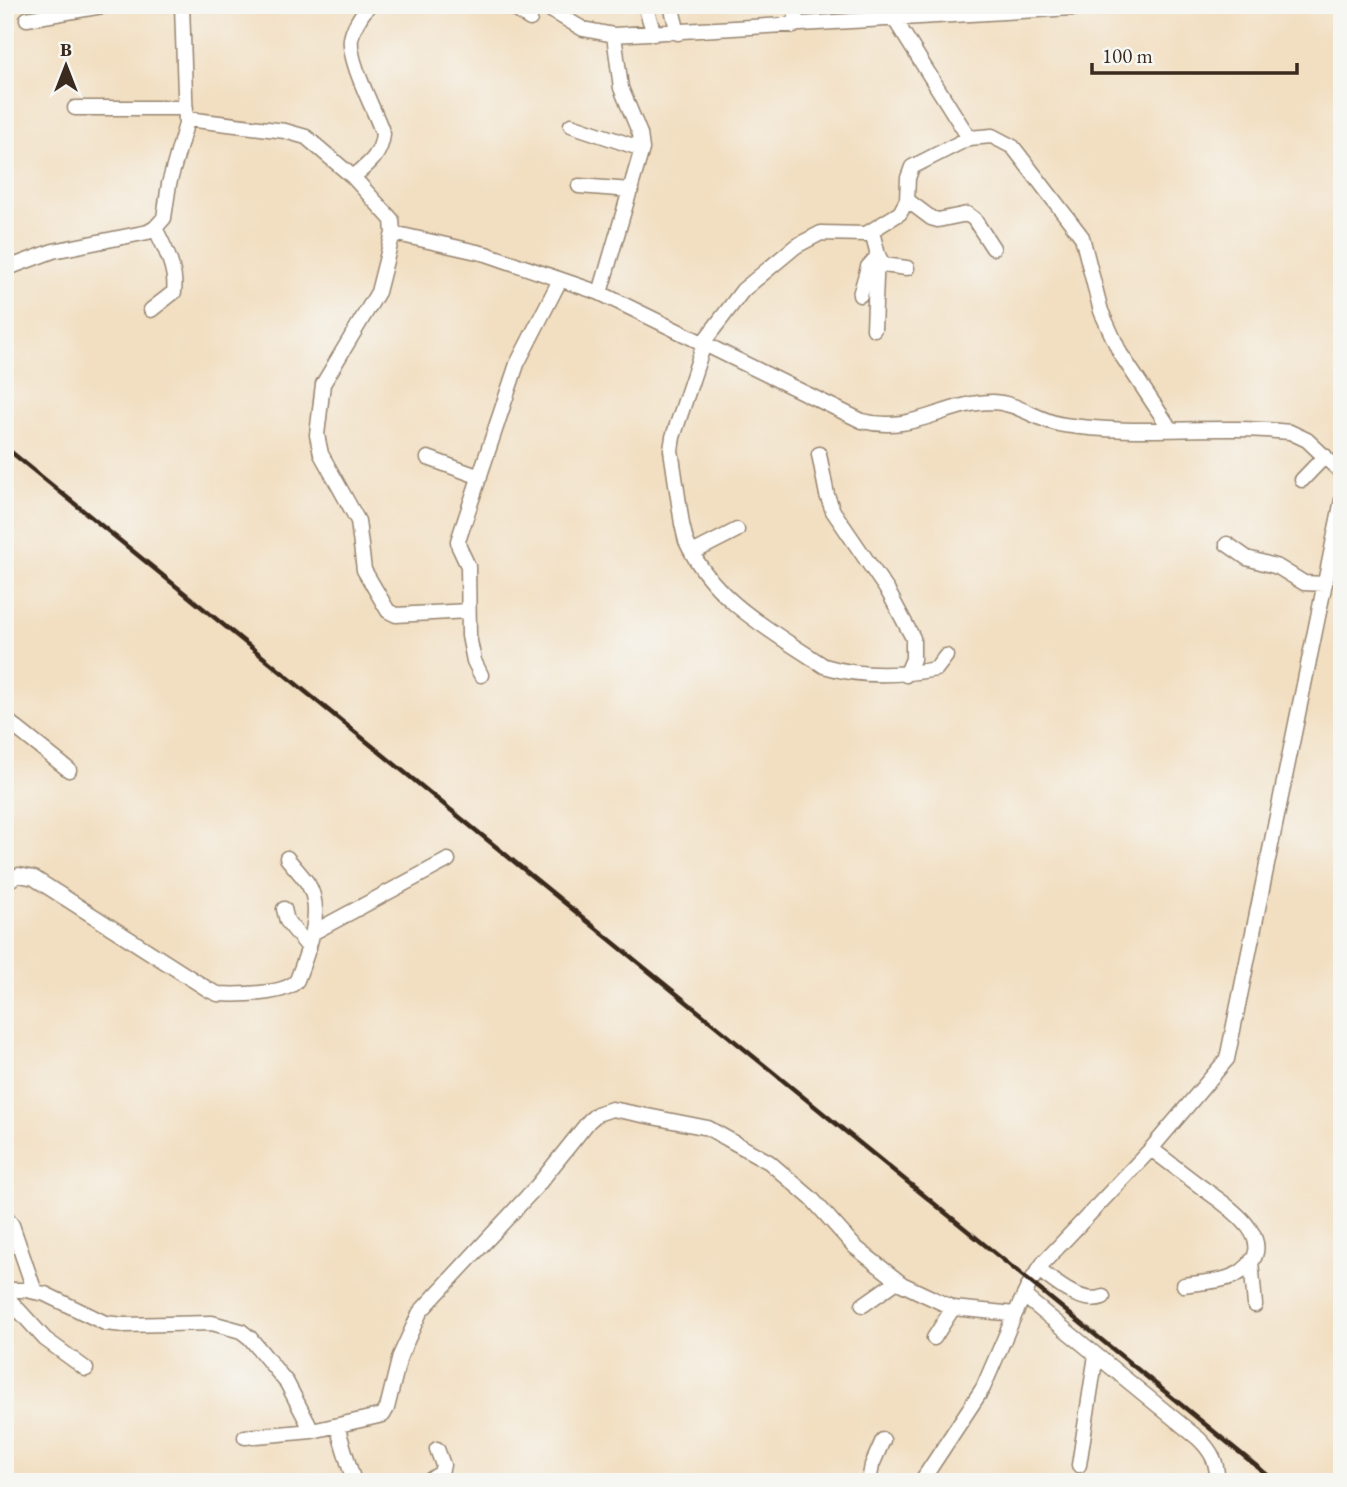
<svg xmlns="http://www.w3.org/2000/svg" width="1347" height="1487" font-family="'EB Garamond',serif">
	<style>
		.lines { fill: none; stroke-linecap: round; stroke-linejoin: round }
		.minor-casing { stroke: #96846f; stroke-width: 17 }
		.minor { stroke: #fff; stroke-width: 14 }
		.rail { stroke: #3b2a1e; stroke-width: 4.5 }
	</style>
	<rect width="100%" height="100%" fill="#f6f6f2"/>
	<filter id="ink" filterUnits="userSpaceOnUse"><feTurbulence type="fractalNoise" baseFrequency=".0143" numOctaves="2"/><feDisplacementMap in="SourceGraphic" scale="14" xChannelSelector="R" yChannelSelector="G"/><feConvolveMatrix kernelMatrix="1 2 1 2 8 2 1 2 1" color-interpolation-filters="sRGB"/></filter>
	<filter id="wash" filterUnits="userSpaceOnUse"><feTurbulence type="fractalNoise" baseFrequency=".00686" numOctaves="4" result="noise"/><feDisplacementMap in="SourceGraphic" scale="28" xChannelSelector="R" yChannelSelector="G"/><feGaussianBlur stdDeviation="1.57" result="paint"/><feColorMatrix in="noise" values="0 0 0 0 0 0 0 0 0 0 0 0 0 0 0 0 0 1.4 0 .05"/><feComposite in="paint" operator="in"/></filter>
	<g filter="url(#wash)">
		<rect width="100%" height="100%" fill="#f2dec0"/>
	</g>
	<g filter="url(#ink)">
		<g class="lines">
			<g class="minor-casing">
				<path id="minor" d="M509 5 530 19
					M542 5 583 29 614 35 1124 5
					M645 5 654 34
					M671 5 678 33
					M27 19 108 5
					M895 20 969 138
					M794 26 797 5
					M75 108H186
					M187 119 285 131 306 137 353 177 392 220 393 233 378 292 323 384 317 435 321 454 358 521 364 570 388 611 396 615 468 611
					M571 125 642 149
					M353 177C369 164 381 155 383 134 375 110 348 62 351 39 353 27 361 15 369 5
					M579 186 631 190
					M907 200 931 218 938 220 967 214 974 219 993 248
					M872 232 877 251 874 329
					M393 233 486 254 600 293 862 421C914 434 945 402 993 402 1019 403 1039 422 1064 425 1139 436 1215 424 1290 432L1307 440 1342 473
					M877 253 883 265 907 268
					M5 269 53 251 148 232 155 228 164 218 169 184 186 124 182 5
					M600 293 642 149 640 134 621 88 614 35
					M860 295 868 267 877 257
					M151 310 174 292C177 270 165 248 155 228
					M702 344 743 290 796 246 821 233 866 234 900 213 907 200 908 178 912 167 969 138 992 136 1013 147 1082 237 1101 311 1120 353 1171 430
					M704 344 673 437 671 450 682 524 686 541C713 601 772 631 824 666 860 677 899 676 936 669L946 656
					M819 454 827 495 833 511 889 593 913 638V659L906 675
					M428 458 480 477
					M1302 480 1325 456
					M1227 544 1247 558 1278 567 1304 583 1325 584
					M692 553 737 530
					M481 675 474 661 469 636 468 566 459 547 458 541 517 364 560 280
					M5 719 69 770
					M5 882 19 875 34 878 209 990 218 994C236 995 287 995 297 980 307 954 325 911 308 884 302 875 294 867 287 858
					M284 909 287 921 309 948
					M314 932 448 860
					M1151 1149C1169 1162 1186 1176 1204 1189 1226 1205 1283 1241 1242 1271 1228 1282 1201 1282 1184 1285
					M5 1215 12 1225 35 1292
					M1251 1261 1255 1305
					M1039 1270C1056 1283 1081 1305 1103 1297
					M5 1290H26L45 1294 105 1323 124 1325 212 1323 241 1331 250 1338 287 1383 312 1431
					M5 1295 45 1339 86 1369
					M1024 1296 1199 1439C1212 1452 1218 1463 1217 1482
					M863 1305 897 1281
					M934 1338 953 1308
					M337 1426 354 1482
					M245 1437 312 1431 383 1415 387 1408 400 1356 420 1312 537 1186 589 1121 597 1114 612 1109 708 1128 769 1162 812 1199 855 1247 902 1284 953 1308 1015 1314
					M1079 1465 1096 1355
					M427 1482 441 1473 443 1465 437 1449
					M869 1482 872 1465 883 1440
					M921 1482 983 1388 1015 1314 1031 1281 1044 1262 1151 1149 1227 1059 1342 500"/>
			</g>
			<use href="#minor" class="minor"/>
			<path class="rail" d="M5 447 1276 1482"/>
		</g>
	</g>
	<rect width="1347" height="1487" fill="none" stroke="#f6f6f2" stroke-width="28"/>
	<g transform="translate(66 66)" stroke="#f6f6f2" stroke-width="5" paint-order="stroke">
	<path d="M0-5L12 26L0 18L-12 26Z" fill="#3b2a1e"/>
	<text y="-10" font-size="19" font-weight="bold" text-anchor="middle" fill="#3b2a1e">B</text>
	</g>
	<path d="M1092 63v10h205v-10" fill="none" stroke="#3b2a1e" stroke-width="3.5"/>
	<text x="1102" y="63" font-size="21" fill="#3b2a1e" stroke="#f6f6f2" stroke-width="5" paint-order="stroke">100 m</text>
</svg>
